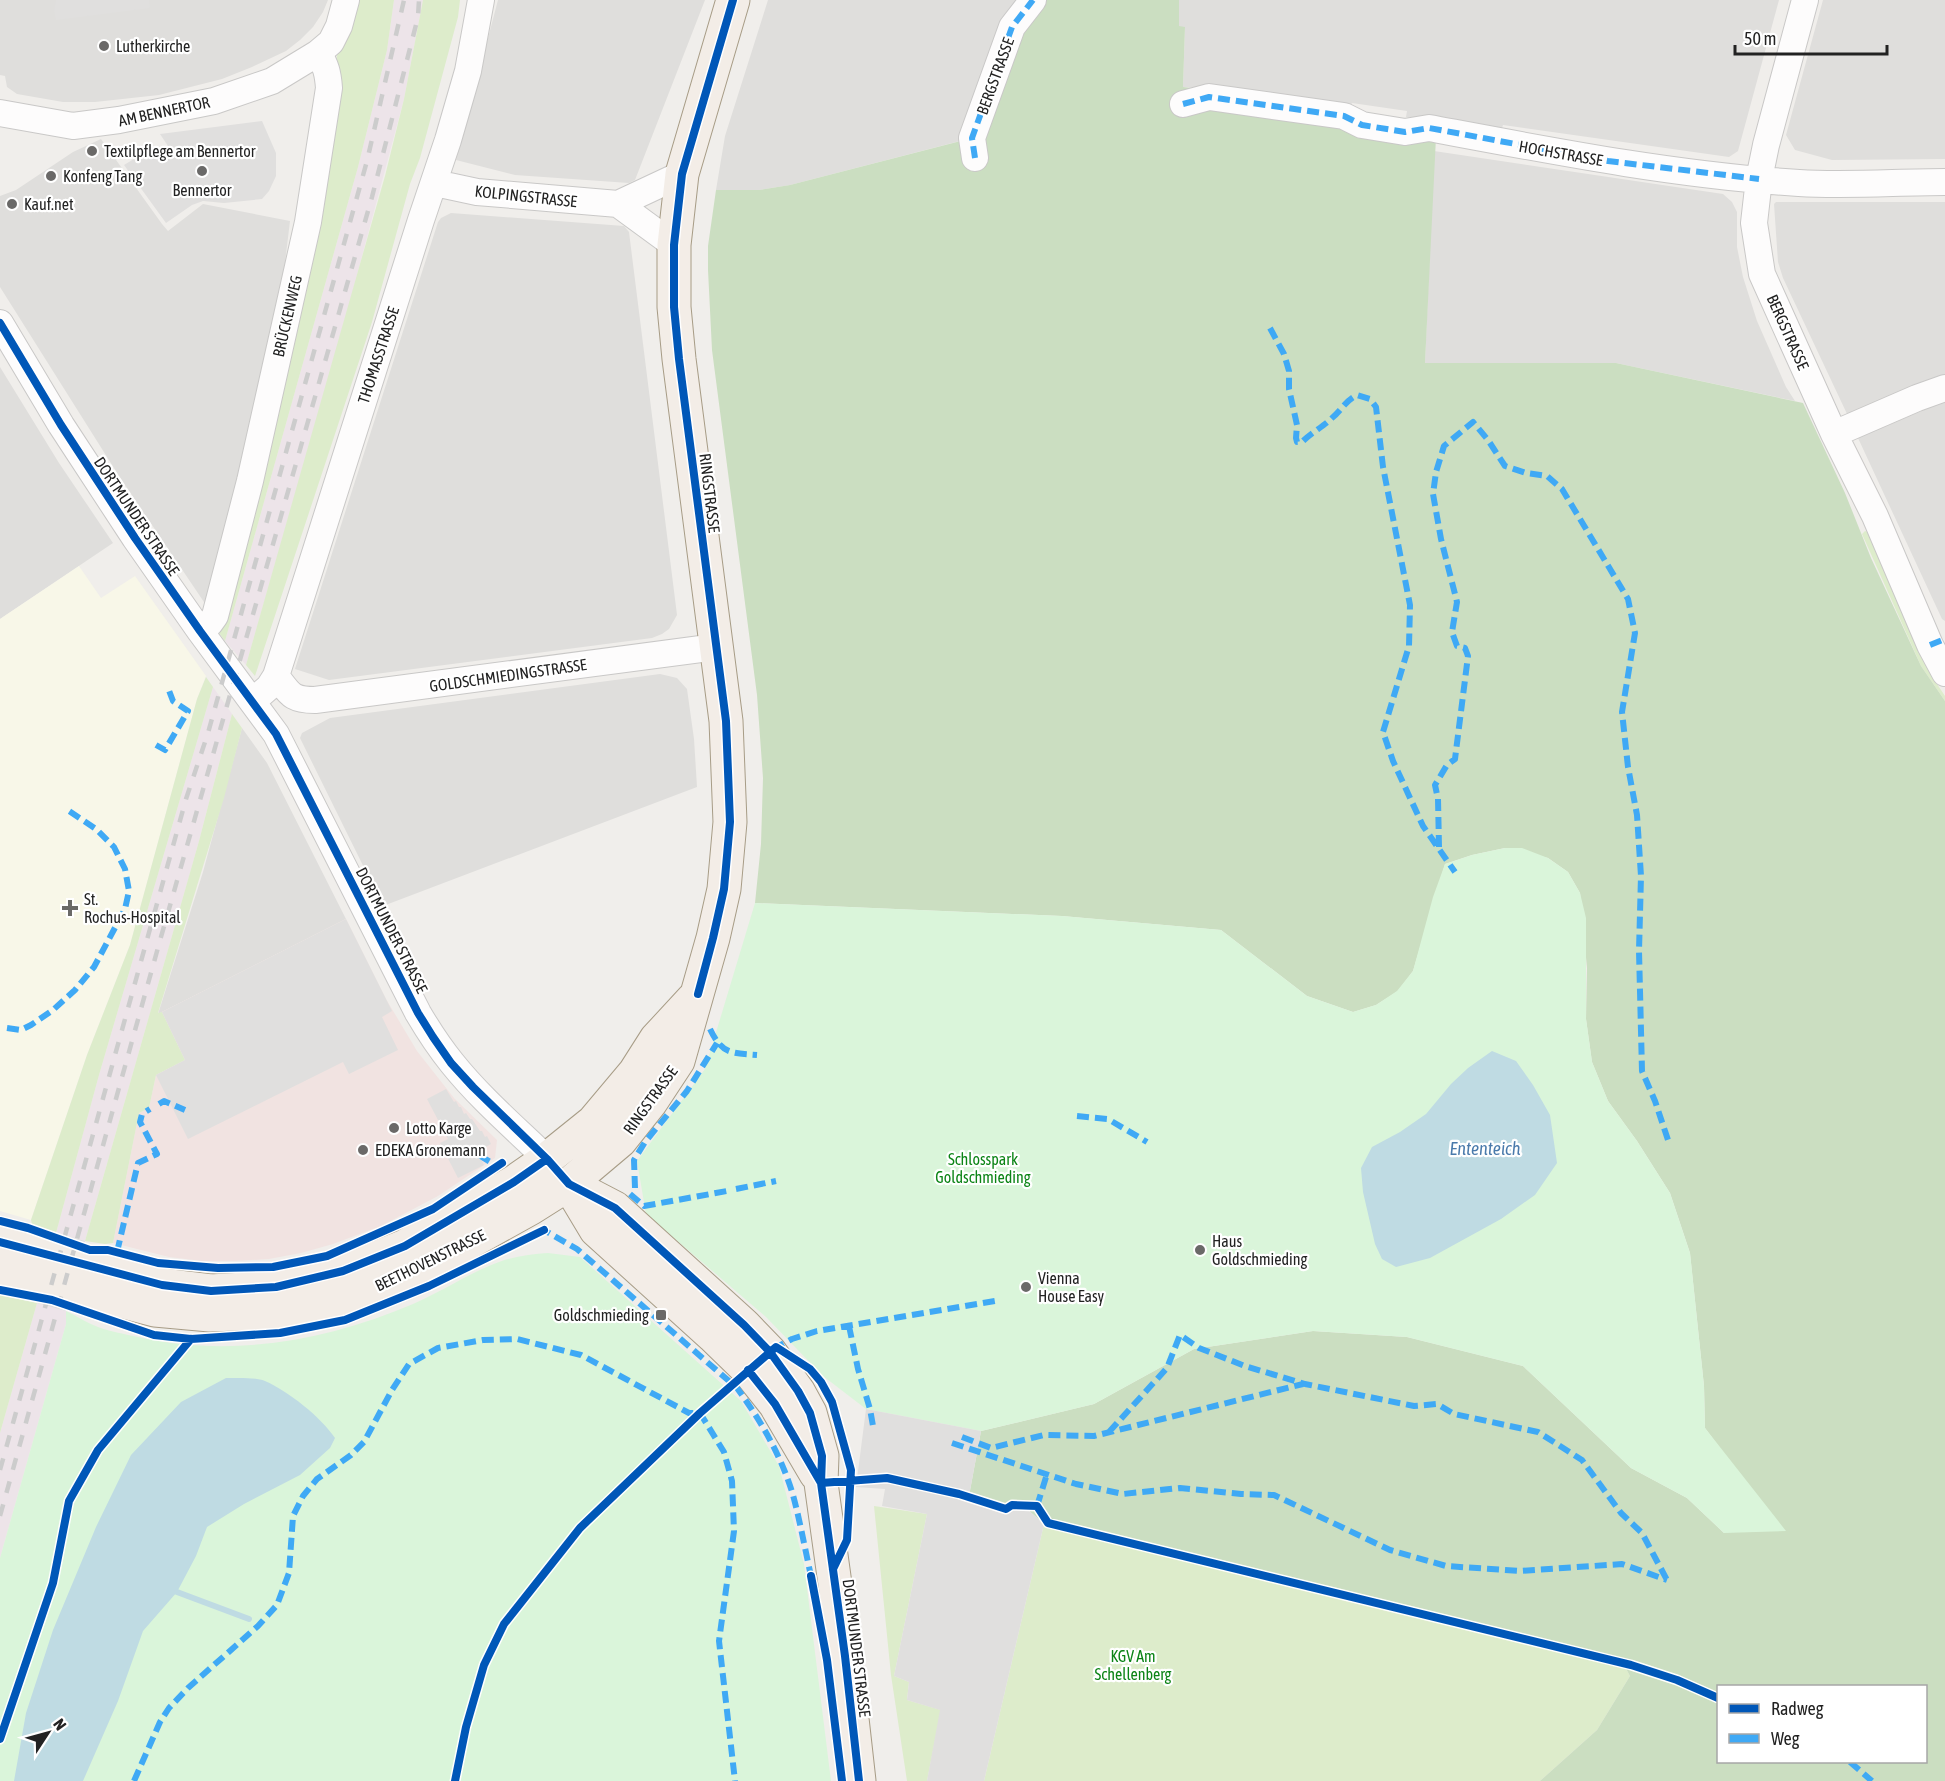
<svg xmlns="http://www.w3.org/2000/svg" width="1945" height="1781" font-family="'Asap Condensed',sans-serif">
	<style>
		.residential { fill: #dfdedc }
		.commercial { fill: #f1e3e1 }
		.industrial { fill: #ede4e9 }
		.education { fill: #f8f7e8 }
		.grass { fill: #ddeccb }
		.forest { fill: #cbdec1; fill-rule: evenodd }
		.park { fill: #daf5da }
		.parking { fill: #e0dfde }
		.water { fill: #bfdbe3 }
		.pier { fill: #dedddd }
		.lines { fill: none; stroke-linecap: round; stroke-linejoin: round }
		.stream { stroke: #bfdbe3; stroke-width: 6 }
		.minor-casing { stroke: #c9c8c7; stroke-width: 28 }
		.major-casing { stroke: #a79c86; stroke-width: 35 }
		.minor { stroke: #fdfcfc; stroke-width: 26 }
		.major { stroke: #f3ede7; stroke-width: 33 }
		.rail { stroke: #ccc; stroke-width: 4.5; stroke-dasharray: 12 12; stroke-linecap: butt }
		.quiet { stroke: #3fa9f5; stroke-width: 6; stroke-dasharray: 12 6; stroke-linecap: butt }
		.cycleway-casing { stroke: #fff; stroke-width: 11 }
		.cycleway { stroke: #0057b8; stroke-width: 8 }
		.poi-dot { fill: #6a6968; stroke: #fff; stroke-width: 2 }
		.labels { text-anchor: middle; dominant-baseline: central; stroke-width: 4.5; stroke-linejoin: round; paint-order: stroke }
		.poi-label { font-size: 16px; fill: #222; stroke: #fff; text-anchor: start }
		.street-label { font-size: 16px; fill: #222; stroke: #fff }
		.park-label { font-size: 16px; fill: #0c8416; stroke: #fff }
		.water-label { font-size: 18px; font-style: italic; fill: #4a7aab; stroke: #fff }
	</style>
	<rect width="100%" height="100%" fill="#f0eeeb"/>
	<path class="residential" d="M0 0H328L323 12 313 27 300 40 286 51 252 67 222 79 159 95 95 102H63L17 94 7 87 5 76 0 75Z
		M498 0H705L635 180 629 183 515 175 456 160Z
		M768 0H1020L960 141 790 185 759 190H716L725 136Z
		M1179 0H1779L1738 151 1729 157 1503 125 1501 131 1406 117 1407 111 1352 103 1350 109 1200 88 1183 87 1185 28 1179 27Z
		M1823 0H1945V159L1832 160 1795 150 1786 135Z
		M101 139 162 224 168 231 203 204 290 221 283 279 208 608 119 476 0 287V196L16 190 73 152Z
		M1434 151 1723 194 1732 202 1737 212V247L1743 277 1757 321 1786 387 1795 401 1616 363H1425Z
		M1776 202H1945V375L1848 416 1783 278 1778 262 1774 204Z
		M451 213 624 226 629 232 677 615 669 629 662 634 652 638 329 680 295 669 438 222 441 218Z
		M0 367 59 463 113 543 0 619Z
		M1945 401V621L1942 619 1858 438Z
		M660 674 677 678 687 689 694 739 697 787 383 906 300 738 302 733 330 718Z
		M242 728 267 763 346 919 158 1014 203 872Z"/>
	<path class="commercial" d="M346 919 386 999 417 1051 454 1098 497 1140 495 1158 438 1196 381 1226 333 1244 301 1253 269 1259 235 1261H202L169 1257 113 1243 139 1113 149 1108 156 1075 185 1060 162 1012Z"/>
	<path class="industrial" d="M394 0H423L404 99 341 335 246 665 225 641 358 167 387 50Z
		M213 687 232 714 199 841 85 1241 56 1233 99 1075Z
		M37 1303 66 1311V1324L0 1558V1433Z"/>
	<path class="education" d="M79 566 101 598 135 576 206 676 197 699 130 945 87 1055 31 1220 0 1211V619Z"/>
	<path class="grass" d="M353 0H394L387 50 358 167 225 641 219 633 338 51Z
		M423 0H460L458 17 420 158 410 184 372 322 255 676 246 665 385 176 404 99Z
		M1865 531 1868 532 1933 678 1945 696V701L1921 666 1862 534Z
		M206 677 213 687 99 1075 56 1233 32 1224 31 1220 87 1055 130 945 197 699Z
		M232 714 242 728 224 798 158 1013 162 1012 185 1060 156 1075 149 1108 139 1113 113 1243 105 1244 85 1241 199 841Z
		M0 1295 37 1303 0 1433Z
		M874 1506 927 1514 894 1676 909 1682 907 1700 941 1710 927 1781H907L891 1675Z
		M1044 1524 1623 1663 1630 1676 1597 1730 1540 1781H984Z"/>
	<path class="forest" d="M1046 0H1179V26L1185 27 1183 87 1192 88 1186 98 1197 104 1346 124 1409 141 1422 142 1436 137 1425 363H1616L1803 403 1845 493 1871 558 1921 666 1945 701V1781H1540L1597 1730 1630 1676 1623 1663 1044 1524 1027 1509 969 1496 981 1431 1094 1404 1194 1349 1313 1331 1407 1337 1523 1366 1631 1468 1687 1498 1724 1533 1740 1475 1705 1428 1704 1386 1690 1253 1670 1193 1637 1141 1608 1101 1592 1062 1586 1019 1587 968 1580 893 1568 872 1548 858 1505 848 1472 855 1445 864 1413 971 1398 991 1376 1005 1353 1012 1307 996 1221 930 1062 916 755 903 761 844 763 778 757 695 712 350 708 270V246L716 190H759L790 185 984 135 1021 32ZM1718 1686H1926V1762H1718Z"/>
	<path class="park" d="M1505 848H1522L1548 858 1568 872 1580 893 1586 918V1019L1592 1062 1608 1101 1637 1141 1670 1193 1690 1253 1704 1386 1705 1428 1786 1531 1724 1533 1687 1498 1631 1468 1523 1366 1407 1337 1313 1331 1194 1349 1094 1404 981 1431 866 1409 823 1376 766 1317 646 1214 637 1161 705 1069 755 903 1062 916 1221 930 1307 996 1353 1012 1376 1005 1397 991 1413 971 1433 897 1445 864 1472 855Z
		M548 1253 580 1257 741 1401 779 1466 804 1564 831 1781H0V1558L66 1324V1311C77 1316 87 1323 98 1327 111 1332 125 1334 138 1337 232 1358 326 1341 413 1304 443 1291 469 1273 499 1262 515 1256 532 1254 548 1253Z"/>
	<path class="parking" d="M56 0H149L150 8 56 20 54 11Z
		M262 121 276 153V176L269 191 262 199 224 203 203 201 192 205 166 223 124 165 152 148 168 146 160 134Z
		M346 919 392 1011 382 1017 398 1050 349 1074 343 1062 188 1139 156 1075 185 1060 162 1012Z
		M446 1089 454 1102 456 1101 459 1107H461L464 1114 466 1113 470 1119H472L480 1131H482L485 1137 487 1136 491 1144 477 1152 484 1165 458 1178 440 1143 448 1139 427 1099Z
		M866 1409 981 1431 969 1496 1027 1509 1044 1524 984 1781H927L940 1710 907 1700 909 1682 894 1676 927 1514 882 1506 885 1489 856 1487Z"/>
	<path class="water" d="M1492 1051 1516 1061 1533 1085 1550 1115 1557 1163 1535 1195 1501 1219 1430 1258 1396 1267 1382 1259 1375 1244 1363 1192 1361 1168 1372 1147 1400 1132 1426 1114 1451 1084 1468 1068Z
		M226 1378C238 1378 254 1377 265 1381 288 1391 321 1417 335 1438L330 1448 300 1475 244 1504 207 1527 196 1556 177 1592 143 1631 118 1701 83 1781H14L26 1713 53 1630 96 1527 131 1455 181 1402Z"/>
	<path class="pier" d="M56 1233 85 1241 66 1311 37 1303Z"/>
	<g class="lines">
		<path class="stream" d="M177 1592 249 1619"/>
		<g class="minor-casing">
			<path id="minor" d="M1805 0 1766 145 1759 179 1754 223 1762 274 1834 434 1875 516 1930 645 1945 673
				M1183 104 1209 97 1344 116 1362 125 1405 132 1429 128C1552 151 1674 175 1799 183 1847 186 1897 182 1945 182
				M0 113 73 126 119 120 214 101 272 81 318 53 331 42 339 26 346 0
				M975 158 972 138 1012 27 1033 0
				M435 183 477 192 618 204 682 174
				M618 204 674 245
				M0 323 61 425 135 538 200 631 276 734 418 1013C428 1030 439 1047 452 1063 480 1098 515 1128 547 1159
				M1834 434 1917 398 1945 388
				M200 631 210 623 215 616 250 481 308 222 329 88C328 74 326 65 318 53
				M276 676C290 694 291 700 315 700L716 647
				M253 701 269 687 276 676 421 220 448 140 468 71 481 0"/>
		</g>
		<g class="major-casing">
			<path id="major" d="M569 1184 615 1208 744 1325 770 1352 798 1391 810 1413 822 1456 821 1483 845 1656 859 1781
				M569 1185 596 1230 713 1336 748 1370 775 1404 816 1474
				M0 1242 162 1285 211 1291 276 1287 343 1271 405 1246 514 1182 547 1159 593 1122 635 1072 656 1039 693 999
				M0 1269 155 1310 210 1315 284 1312 353 1296 388 1284 461 1247 531 1208 569 1184 620 1141 651 1102 678 1061 713 938 724 889 730 822 726 721 679 359 674 307V245L682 174 733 0"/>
		</g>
		<use href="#minor" class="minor"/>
		<use href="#major" class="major"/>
		<path class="rail" d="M0 1470 186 799 208 733 367 161 404 0
			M0 1516 159 944 372 197 418 17 419 0"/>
		<path class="quiet" d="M1183 104 1209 97 1344 116 1362 125 1405 132 1429 128 1608 161 1759 179
			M975 158 972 138 1012 27 1033 0
			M1270 328 1284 354 1289 371V389L1297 425 1296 438 1297 442H1302C1312 432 1323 427 1332 418 1342 410 1344 402 1357 395L1370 399 1376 407 1383 467 1410 605 1409 646 1383 732 1393 761 1423 826 1455 872
			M1930 645 1945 639
			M156 745 165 750 188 711 173 701 168 688
			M1439 847 1438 799 1435 785 1447 765 1455 759 1468 656 1465 648 1457 646 1452 632 1457 602 1441 539 1433 494 1436 472 1444 446 1473 422 1488 440 1505 466 1526 473 1547 476 1562 489 1628 599 1635 633 1622 712 1628 767 1637 815 1641 876 1639 951 1642 1071 1655 1101 1668 1140
			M7 1028 21 1030 31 1025 53 1010 75 990 94 967 125 909 129 891 125 869 114 847 96 829 69 811
			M710 1029C722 1054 730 1053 757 1055
			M159 1104 164 1101 185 1110
			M1077 1116 1108 1119 1147 1142
			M463 1152 476 1151 482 1157 497 1166
			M635 1188 634 1160 645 1142 687 1091 717 1043
			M736 1189 776 1181
			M630 1194 644 1206 727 1191
			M539 1232 544 1230 577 1249 737 1388C761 1421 781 1455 793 1495 800 1521 805 1549 811 1576
			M117 1252 138 1163 157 1154 140 1122 142 1114 150 1109
			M849 1326 858 1369 870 1409 873 1426
			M773 1349 792 1339 817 1331 995 1301
			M1109 1432 1167 1368 1180 1335 1199 1348 1245 1366 1305 1384 1414 1406 1437 1404 1454 1414 1538 1432 1582 1460 1621 1513 1642 1533 1667 1580
			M962 1437 991 1448 1044 1435 1094 1436 1303 1384
			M952 1443 1076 1484 1123 1494 1180 1488 1241 1494 1274 1495 1390 1550 1446 1566 1520 1571 1622 1564 1667 1580
			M1037 1506 1047 1474
			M1850 1762 1872 1781
			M134 1781 160 1722 169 1708 188 1688 258 1626 277 1605 289 1573 293 1516 303 1496 317 1479 351 1455 364 1442 392 1390 409 1364 438 1348 483 1340 517 1339 581 1355 689 1413H700L724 1452 732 1481 734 1531 719 1641 735 1781"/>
		<g class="cycleway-casing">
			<path id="cycleway" d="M0 323 61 425 135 538 200 631 276 734 418 1013 433 1037 451 1063 473 1087 547 1159 569 1184 615 1208 744 1325 770 1352 798 1391 810 1413 822 1456 821 1483 845 1656 859 1781
				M698 994 713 938 724 889 730 822 726 721 679 359 674 307V245L682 174 733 0
				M0 1221 28 1228 90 1250H108L158 1263 218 1268 273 1267 327 1256 433 1209 502 1163
				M0 1242 162 1285 211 1291 276 1287 343 1271 405 1246 514 1182 547 1159
				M0 1290 52 1300 154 1335 191 1339 280 1333 345 1320 429 1286 544 1230
				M748 1370 775 1404 821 1483
				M821 1483 887 1478 959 1494 1006 1509 1012 1505 1037 1506 1048 1523 1631 1665 1677 1680 1718 1698
				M811 1576 827 1660 842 1781
				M0 1739 53 1583 69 1501 98 1450 191 1339
				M455 1781 466 1727 484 1665 504 1624 580 1528 700 1413 776 1347 810 1369 821 1382 832 1402 851 1470 847 1540 833 1569"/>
		</g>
		<use href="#cycleway" class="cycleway"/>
	</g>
	<g class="poi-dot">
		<circle cx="104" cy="46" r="6"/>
		<circle cx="92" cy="151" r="6"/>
		<circle cx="202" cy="171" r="6"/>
		<circle cx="51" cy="176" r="6"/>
		<circle cx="12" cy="204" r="6"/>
		<path d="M67 899h6v6h6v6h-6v6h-6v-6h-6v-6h6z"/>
		<circle cx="394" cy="1128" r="6"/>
		<circle cx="363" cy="1150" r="6"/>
		<circle cx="1200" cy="1250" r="6"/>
		<circle cx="1026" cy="1287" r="6"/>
		<rect x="655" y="1309" width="12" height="12" rx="3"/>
	</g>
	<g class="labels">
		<g class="poi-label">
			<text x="116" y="46">Lutherkirche</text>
			<text x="104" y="151">Textilpflege am Bennertor</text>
			<text x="63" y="176">Konfeng Tang</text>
			<text x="202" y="190" text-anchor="middle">Bennertor</text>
			<text x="24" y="204">Kauf.net</text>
			<text x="84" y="899">St.<tspan x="84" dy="18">Rochus-Hospital</tspan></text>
			<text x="406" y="1128">Lotto Karge</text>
			<text x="375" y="1150">EDEKA Gronemann</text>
			<text x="1212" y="1241">Haus<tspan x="1212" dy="18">Goldschmieding</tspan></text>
			<text x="1038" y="1278">Vienna<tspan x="1038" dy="18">House Easy</tspan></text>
			<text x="649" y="1315" text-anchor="end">Goldschmieding</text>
		</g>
		<g class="street-label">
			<text transform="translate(995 76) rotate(-70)">BERGSTRASSE</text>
			<text transform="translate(164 111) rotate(-12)">AM BENNERTOR</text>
			<text transform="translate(1561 153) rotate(10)">HOCHSTRASSE</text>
			<text transform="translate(526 196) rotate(6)">KOLPINGSTRASSE</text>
			<text transform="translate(287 316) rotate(-77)">BRÜCKENWEG</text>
			<text transform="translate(1788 332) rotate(66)">BERGSTRASSE</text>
			<text transform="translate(378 355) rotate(-72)">THOMASSTRASSE</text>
			<text transform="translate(710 493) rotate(83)">RINGSTRASSE</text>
			<text transform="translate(137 516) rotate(56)">DORTMUNDER STRASSE</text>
			<text transform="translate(508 675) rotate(-8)">GOLDSCHMIEDINGSTRASSE</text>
			<text transform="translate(392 930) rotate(63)">DORTMUNDER STRASSE</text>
			<text transform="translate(650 1100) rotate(-54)">RINGSTRASSE</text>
			<text transform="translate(430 1260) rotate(-26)">BEETHOVENSTRASSE</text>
			<text transform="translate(857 1648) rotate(83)">DORTMUNDER STRASSE</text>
		</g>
		<g class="park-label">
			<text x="983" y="1159">Schlosspark<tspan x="983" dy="18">Goldschmieding</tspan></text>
			<text x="1133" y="1656">KGV Am<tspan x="1133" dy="18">Schellenberg</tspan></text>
		</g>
		<g class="water-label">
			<text x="1485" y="1148">Ententeich</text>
		</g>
	</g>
	<rect x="1717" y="1685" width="210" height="78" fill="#ffffff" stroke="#a7a7a7" stroke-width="1.5"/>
	<rect x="1729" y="1704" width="30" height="9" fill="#0057b8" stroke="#a7a7a7" stroke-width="1.5"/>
	<text x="1771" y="1715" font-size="18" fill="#222222">Radweg</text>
	<rect x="1729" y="1734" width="30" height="9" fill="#3fa9f5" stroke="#a7a7a7" stroke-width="1.5"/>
	<text x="1771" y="1745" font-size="18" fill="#222222">Weg</text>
	<g transform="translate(48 1733) rotate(54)" stroke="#ffffff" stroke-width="4.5" paint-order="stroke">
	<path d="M0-4.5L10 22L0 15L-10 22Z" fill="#222222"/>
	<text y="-9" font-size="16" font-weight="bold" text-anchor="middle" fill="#222222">N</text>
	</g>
	<path d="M1735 45v9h152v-9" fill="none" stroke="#222222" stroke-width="3"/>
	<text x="1744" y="45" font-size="18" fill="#222222" stroke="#ffffff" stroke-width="4.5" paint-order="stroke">50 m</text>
</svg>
